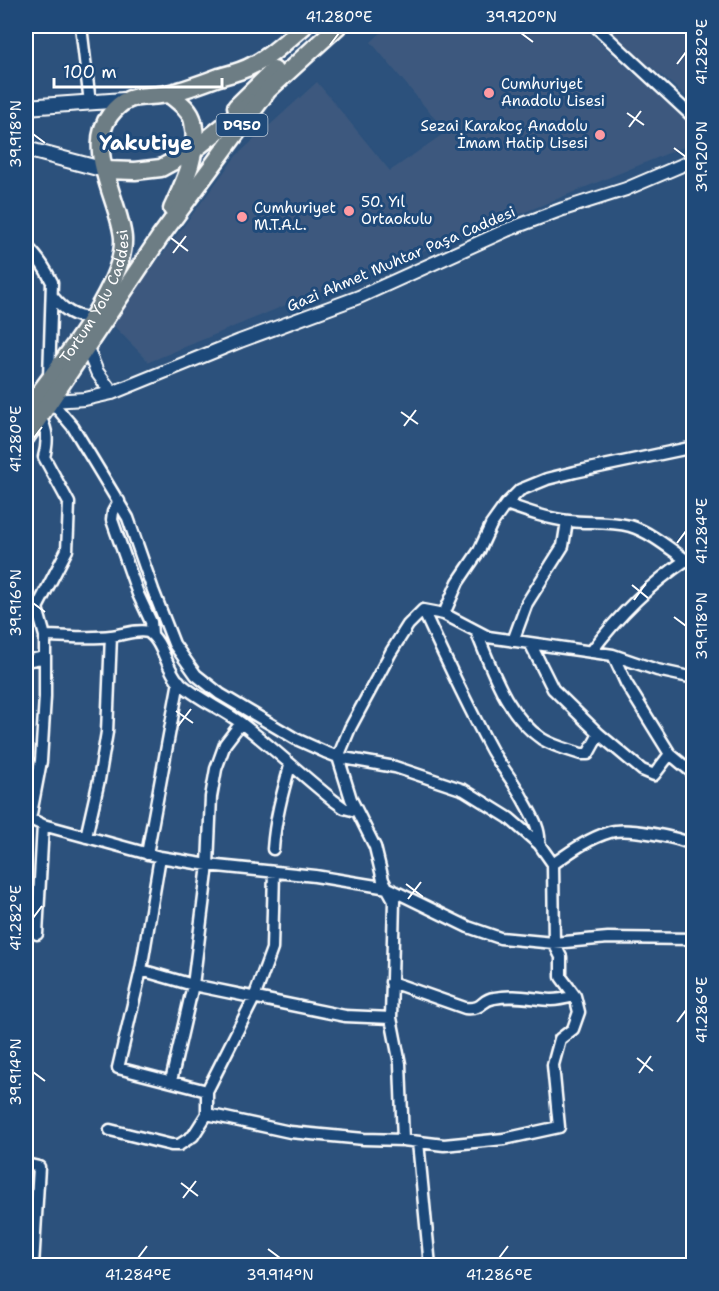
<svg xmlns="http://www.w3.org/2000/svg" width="719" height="1291" font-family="'Shantell Sans',sans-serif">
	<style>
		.built { fill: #3c597e }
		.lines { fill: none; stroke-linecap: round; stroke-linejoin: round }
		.minor-casing { stroke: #fff; stroke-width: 15 }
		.tertiary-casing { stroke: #fff; stroke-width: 16 }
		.secondary-casing { stroke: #fff; stroke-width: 18 }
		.trunk-casing { stroke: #fff; stroke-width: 21 }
		.minor { stroke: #1f4a7a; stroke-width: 10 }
		.tertiary { stroke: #1f4a7a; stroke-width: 12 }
		.secondary { stroke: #1f4a7a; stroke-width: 14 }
		.trunk { stroke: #6d7d84; stroke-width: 16 }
		.ticks { fill: none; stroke: #fff; stroke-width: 2 }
		.poi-dot { fill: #ff9aa2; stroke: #1f4a7a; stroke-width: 2 }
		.labels { text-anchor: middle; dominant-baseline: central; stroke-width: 6; stroke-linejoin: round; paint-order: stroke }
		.shield { fill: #1f4a7a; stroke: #bcc9d7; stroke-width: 1.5 }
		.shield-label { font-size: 14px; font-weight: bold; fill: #fff }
		.poi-label { font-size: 15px; fill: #fff; stroke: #1f4a7a; text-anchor: start }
		.street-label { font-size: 15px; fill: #fff; stroke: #1f4a7a }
		.district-label { font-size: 21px; font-weight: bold; fill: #fff; stroke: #1f4a7a }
		.neatline { fill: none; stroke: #fff; stroke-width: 2 }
		.ticks-label { font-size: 15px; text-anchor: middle; fill: #fff }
	</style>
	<rect width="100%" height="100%" fill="#2c517c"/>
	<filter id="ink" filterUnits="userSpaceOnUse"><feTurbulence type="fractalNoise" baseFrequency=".0167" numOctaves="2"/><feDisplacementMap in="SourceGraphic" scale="12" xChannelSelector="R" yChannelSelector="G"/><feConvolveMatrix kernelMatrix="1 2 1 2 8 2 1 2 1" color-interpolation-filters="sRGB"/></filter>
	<g filter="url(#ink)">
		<path class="built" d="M388 26H582L693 127V143L518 215 351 278 149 362 111 323 236 156 317 82 390 171 446 132 371 42Z
			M603 26H693V102L613 35Z"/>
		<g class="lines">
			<g class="minor-casing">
				<path id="minor" d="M81 26 90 103
					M595 26 694 118
					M26 246C38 256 45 268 52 282L49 378
					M53 297C64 310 73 317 91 318
					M51 401 73 427 128 518 153 590 174 644 196 675 220 694 296 739 325 752 338 757 395 767 464 790 509 818 539 844 553 864 554 943 561 957V977L575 996 579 1012 573 1029 560 1039 553 1065 559 1127 504 1139 444 1145 403 1140 400 1064 391 1018 394 900 383 880 375 847 351 799 338 757 350 728 391 652 408 625 423 610 444 614
					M694 447 575 472 547 479 520 490 506 504 491 525 479 551 458 582 444 614 488 637 613 655 657 670 694 678
					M119 501 113 512 112 520 138 594 151 622 152 634
					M506 504C526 511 548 519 569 521 589 523 610 521 630 526 650 532 669 548 686 560L694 562
					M423 610C445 658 467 705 492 751 502 768 515 783 524 801 531 814 541 829 539 844
					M476 631C492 669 506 715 542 739 553 746 569 750 581 754H588L599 734
					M45 636C66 636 89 639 111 636 123 635 136 629 148 632 163 641 166 669 179 682 197 699 221 708 241 723 272 747 302 775 333 800L344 808 356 811
					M513 641 527 603 563 546 567 521
					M530 643 553 689 599 734 642 770 654 775 670 754
					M591 652C618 616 649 585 686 560
					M613 655 626 683 670 754 694 774
					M26 661 45 657
					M26 817 43 825 160 857 208 865 315 876 388 888 468 927 500 938 554 943 608 938 694 939
					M30 819 41 761 45 697V636L37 608 67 550 68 529 69 503 44 457C48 442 48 431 40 417
					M86 837 99 780 107 732 111 636
					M273 849C275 820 282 794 290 766
					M147 854 179 681
					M160 857 141 970 118 1068 207 1091
					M553 864C570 852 589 838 610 832 627 827 677 837 694 845
					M37 934 43 825
					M141 970 193 985 345 1016 391 1018
					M391 982 465 1008C484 1010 480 1000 494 998 514 994 532 999 551 1000 559 1000 567 998 575 996
					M171 1081 193 985 208 865 211 797 216 769 225 744 241 723
					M207 1114 290 1132 364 1139 403 1140
					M110 1130 171 1145H179L193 1136 207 1114V1091L254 998 272 949 274 872
					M418 1142 430 1266
					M26 1164 39 1167 33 1266"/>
			</g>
			<g class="tertiary-casing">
				<path id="tertiary" d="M87 348 97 372 112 393
					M51 401 85 399 112 393 240 341 359 297 507 230 563 209 626 189 694 160"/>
			</g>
			<g class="secondary-casing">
				<path id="secondary" d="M26 107 124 100
					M26 149 105 170"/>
			</g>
			<g class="trunk-casing">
				<g id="trunk">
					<path d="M169 94C178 101 191 110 193 122 200 151 184 183 172 209"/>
					<path d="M236 107 274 70"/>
					<path d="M105 170 135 171 161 168 194 150 253 102"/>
					<path id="s1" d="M26 411C54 372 126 286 123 238 120 202 84 149 110 115 130 89 145 100 171 93 187 89 203 83 219 77 230 74 243 71 253 65 272 56 288 39 304 26"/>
					<path d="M26 437 160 237 268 90 338 26"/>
				</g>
			</g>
			<use href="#minor" class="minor"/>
			<use href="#tertiary" class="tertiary"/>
			<use href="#secondary" class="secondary"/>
			<use href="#trunk" class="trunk"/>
		</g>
	</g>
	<path class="ticks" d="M521 33 533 42M330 45 339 33M677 64 686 52M627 113 644 125M629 127 641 111M33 134 45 143M674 148 686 157M171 238 188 251M173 253 186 236M401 412 418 424M404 426 416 410M33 439 42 427M677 543 686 531M632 585 648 598M634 600 646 583M33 603 45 612M674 617 686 626M176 711 193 723M178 726 191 709M406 884 423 897M408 899 421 882M33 918 42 906M677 1022 686 1010M637 1058 653 1071M33 1072 45 1081M639 1073 651 1056M181 1183 198 1196M183 1198 196 1181M268 1249 280 1258M138 1258 147 1246M499 1258 508 1246"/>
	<g class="poi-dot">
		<circle cx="489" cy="93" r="6"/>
		<circle cx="600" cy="135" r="6"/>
		<circle cx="349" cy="211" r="6"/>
		<circle cx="242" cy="217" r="6"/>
	</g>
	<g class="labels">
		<rect class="shield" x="216.5" y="114" width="51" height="22" rx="4.5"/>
		<g class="shield-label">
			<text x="242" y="125">D950</text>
		</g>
		<g class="poi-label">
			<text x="501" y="84">Cumhuriyet<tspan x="501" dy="17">Anadolu Lisesi</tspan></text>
			<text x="588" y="126" text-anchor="end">Sezai Karakoç Anadolu<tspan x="588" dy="17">İmam Hatip Lisesi</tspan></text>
			<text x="361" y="202">50. Yıl<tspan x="361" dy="17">Ortaokulu</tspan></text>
			<text x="254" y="208">Cumhuriyet<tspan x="254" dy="17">M.T.A.L.</tspan></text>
		</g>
		<g class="street-label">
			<text transform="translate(401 259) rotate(-23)">Gazi Ahmet Muhtar Paşa Caddesi</text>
			<text stroke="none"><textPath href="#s1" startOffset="136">Tortum Yolu Caddesi</textPath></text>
		</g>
		<g class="district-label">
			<text x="146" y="143">Yakutiye</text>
		</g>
	</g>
	<rect width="719" height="1291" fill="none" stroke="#1f4a7a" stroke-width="66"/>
	<path d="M54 78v9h168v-9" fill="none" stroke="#ffffff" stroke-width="3"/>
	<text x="63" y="78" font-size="18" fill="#ffffff" stroke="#1f4a7a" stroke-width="4.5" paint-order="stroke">100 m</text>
	<rect x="33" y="33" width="653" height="1225" class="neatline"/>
	<g class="ticks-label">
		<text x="339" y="22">41.280°E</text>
		<text x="521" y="22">39.920°N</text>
		<text transform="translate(702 52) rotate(-90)" y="5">41.282°E</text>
		<text transform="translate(16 134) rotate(-90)" y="5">39.918°N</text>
		<text transform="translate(702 157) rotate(-90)" y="5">39.920°N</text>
		<text transform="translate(16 439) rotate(-90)" y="5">41.280°E</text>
		<text transform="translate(702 531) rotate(-90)" y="5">41.284°E</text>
		<text transform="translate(16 603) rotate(-90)" y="5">39.916°N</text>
		<text transform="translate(702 626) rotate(-90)" y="5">39.918°N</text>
		<text transform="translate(16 918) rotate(-90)" y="5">41.282°E</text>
		<text transform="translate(702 1010) rotate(-90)" y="5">41.286°E</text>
		<text transform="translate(16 1072) rotate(-90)" y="5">39.914°N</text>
		<text x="138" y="1280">41.284°E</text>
		<text x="280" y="1280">39.914°N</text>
		<text x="499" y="1280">41.286°E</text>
	</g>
</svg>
